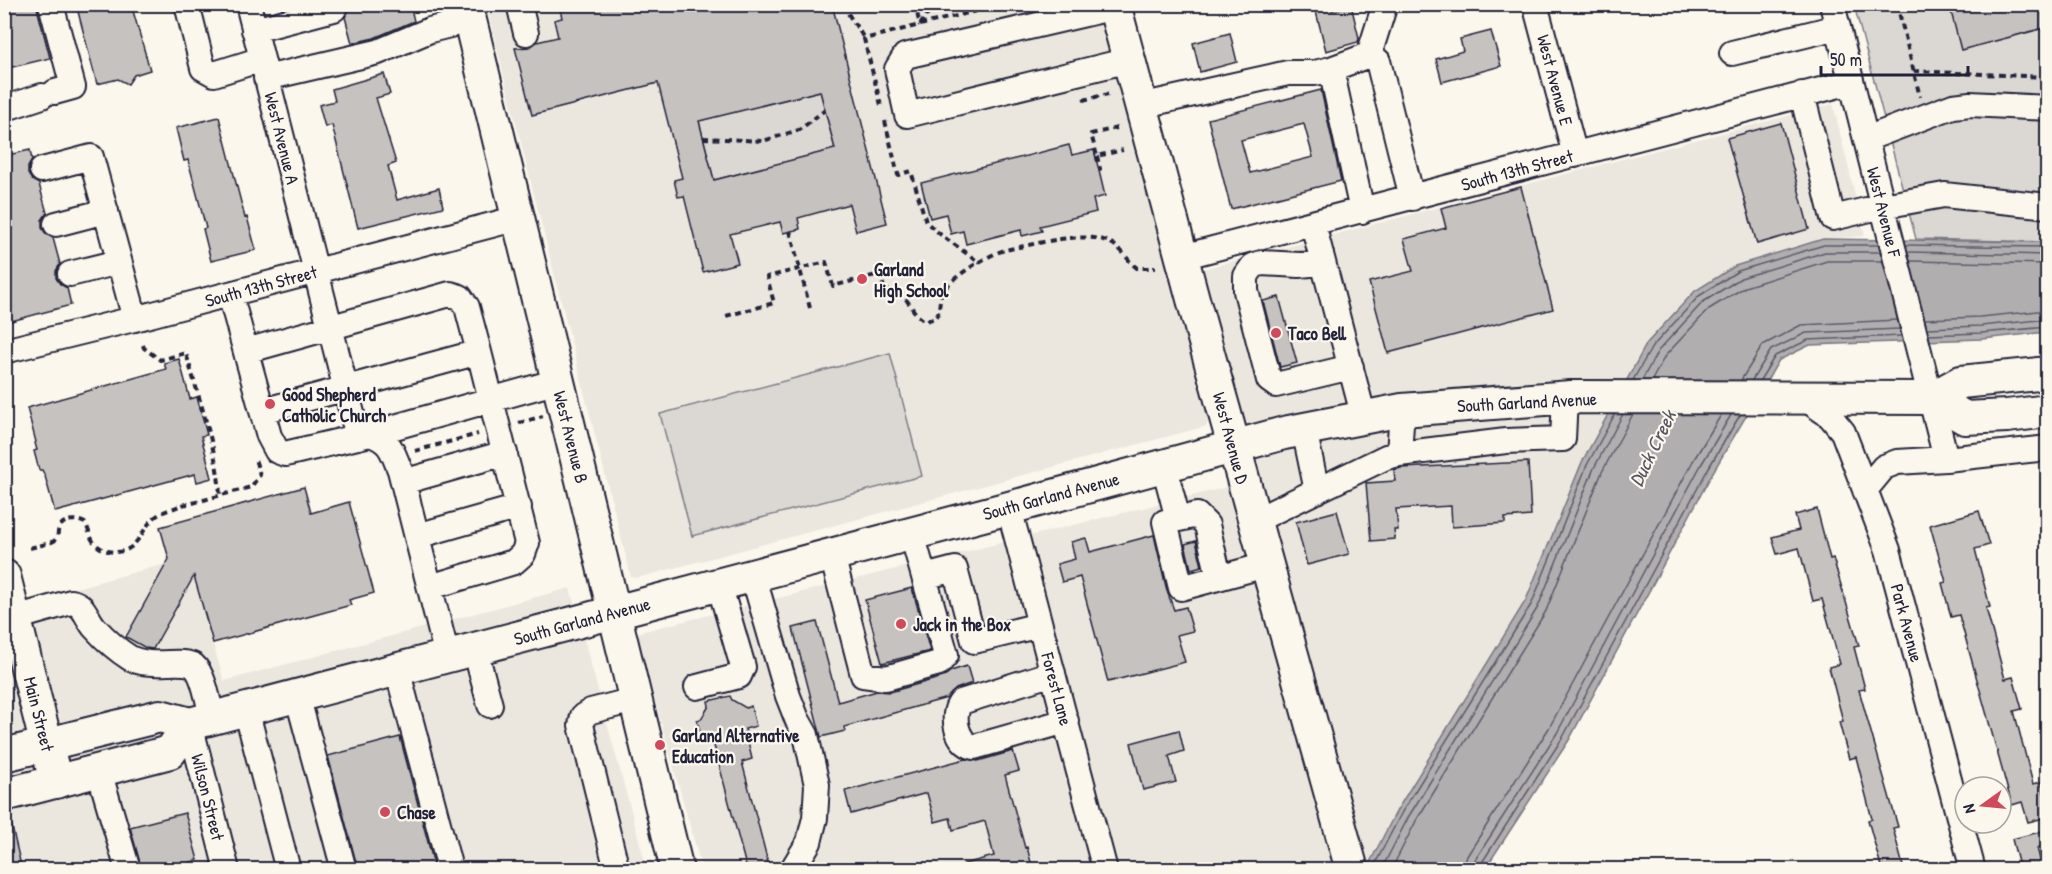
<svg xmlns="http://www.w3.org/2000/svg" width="2052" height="874" font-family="'Patrick Hand',sans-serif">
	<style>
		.built { fill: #ebe7df }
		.green { fill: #dbd8d3; stroke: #7e7d87; stroke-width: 1.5 }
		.water { fill: #b1aeb0; stroke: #787681; stroke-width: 1.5 }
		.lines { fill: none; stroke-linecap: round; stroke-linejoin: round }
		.shore { stroke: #5b5a6a; stroke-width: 1.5 }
		.building { fill: #c6c2c0; stroke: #22223b; stroke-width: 1.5; fill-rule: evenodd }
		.minor-casing { stroke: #22223b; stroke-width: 28 }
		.major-casing { stroke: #22223b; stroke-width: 36 }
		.path { stroke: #22223b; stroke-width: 4; stroke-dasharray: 6 4.5; stroke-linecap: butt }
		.minor { stroke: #fbf7ec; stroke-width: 24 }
		.major { stroke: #fbf7ec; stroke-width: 32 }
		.poi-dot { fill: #d1495b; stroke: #fbf7ec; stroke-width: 2 }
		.labels { text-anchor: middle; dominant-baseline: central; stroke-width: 4.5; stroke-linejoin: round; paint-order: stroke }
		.street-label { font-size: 18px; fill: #22223b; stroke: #fbf7ec }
		.poi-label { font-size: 18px; font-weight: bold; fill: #22223b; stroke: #fbf7ec; text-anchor: start }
		.water-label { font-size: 20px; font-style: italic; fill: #545364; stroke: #fbf7ec }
	</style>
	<rect width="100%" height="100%" fill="#fbf7ec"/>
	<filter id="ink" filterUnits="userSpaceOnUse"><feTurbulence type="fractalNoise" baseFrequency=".0167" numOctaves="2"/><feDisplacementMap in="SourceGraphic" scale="12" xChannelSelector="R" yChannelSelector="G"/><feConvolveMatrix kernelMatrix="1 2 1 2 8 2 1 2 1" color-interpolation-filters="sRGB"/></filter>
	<g filter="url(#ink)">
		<path class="built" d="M486 5H1096L1208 421 1207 426 637 578 631 577Z
			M1833 104 1865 236 1823 239 1647 343 1582 462 1526 600 1397 810 1366 869H702L636 633 1256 480 1199 270Z
			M188 558 224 681 570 588 647 869 5 870V607Z"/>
		<path class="green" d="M1854 5H2047V242L1916 239Z
			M820 91 835 149 714 180 699 121Z
			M890 353 922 476 692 536 660 414Z"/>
		<path class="water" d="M1823 239 2047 242V332L1982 339 1810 345 1779 360 1713 472 1569 740 1485 869 1366 870 1397 810 1526 600 1582 462 1647 343 1695 291 1735 266Z"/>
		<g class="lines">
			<path class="shore" d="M1906 245 2048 247
				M1908 252 2048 255
				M1910 261 2048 264
				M1925 319 1980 317 2048 310
				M1927 328 1981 326 2048 319
				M1929 335 1981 333 2048 327
				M1633 380 1652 347 1699 296 1738 271 1824 245H1878
				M1642 380 1658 351 1703 302 1741 278 1825 252H1880
				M1652 380 1665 356 1709 309 1745 287 1827 261H1883
				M1741 380 1763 345 1801 325 1897 320
				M1752 380 1771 350 1806 333 1899 329
				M1760 380 1775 356 1808 340 1901 336
				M1372 870 1402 812 1532 603 1587 465 1615 414
				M1381 870 1409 816 1538 607 1594 468 1623 414
				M1391 870 1416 821 1546 611 1602 472 1633 414
				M1463 870 1467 856 1549 728 1693 461 1721 415
				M1472 870 1475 860 1557 733 1701 465 1731 415
				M1480 870 1481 864 1563 737 1708 469 1740 415"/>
		</g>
		<path class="building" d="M4 4H36L50 58 4 69Z
			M76 4H131L150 70 134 75 128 84 118 79 97 84Z
			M347 4H410L414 21 374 38 352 43 345 17 348 12Z
			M559 4H832L887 223 856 231 849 204 798 218 800 229 783 233 780 222 730 234 738 263 703 272 684 196 678 197 674 180 682 178 658 83 532 115 515 48 530 47 537 42 558 37 554 20 562 18ZM820 91 835 149 714 180 699 121Z
			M1314 4H1331L1332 10 1351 5 1359 38 1358 42 1326 51Z
			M1949 4H2048V27L1961 50Z
			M1491 31 1501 66 1442 82 1436 59 1463 51 1460 39Z
			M1230 33 1237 62 1200 72 1193 43Z
			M384 74 390 94 376 98 396 163 388 166 397 200 439 188 443 207 358 228 332 125 325 127 319 105 335 101 332 89Z
			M1321 90 1341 181 1231 209 1208 119ZM1304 124 1313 157 1250 173 1241 140Z
			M219 117 245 218 247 217 256 250 211 261 203 229 206 228 188 160 184 161 176 128Z
			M1781 123 1809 229 1757 244 1727 138Z
			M1069 145 1072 155 1094 150 1105 196 1093 199 1096 212 1040 226 1042 231 1022 236 1021 230 966 244 963 231 951 234 946 214 930 218 921 183Z
			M30 150 32 160 28 167V174L32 180 39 184 47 213 42 220V228L46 234 53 238 60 264 56 271V278L60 284 67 288 71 305 4 323V156Z
			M1521 187 1553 309 1388 353 1369 282 1413 271 1404 239 1446 228 1441 208Z
			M1279 297 1297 363 1280 367 1263 301Z
			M179 359 190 399 197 397 207 435 201 436 212 478 197 482 195 474 55 512 45 476 42 470H39L34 451 37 450 35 443 36 442 27 408 166 369 164 363Z
			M1528 462 1531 516 1505 518V523L1452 527 1451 506 1396 509 1398 530H1394L1395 539 1371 541 1366 483 1395 481 1394 470 1401 468Z
			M304 487 311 513 349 502 374 593 349 600 351 605 213 643 194 576 153 649 146 648 126 637 169 559 160 527Z
			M1817 509 1830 559 1833 558 1859 646 1854 647 1865 689 1859 690 1898 827 1893 828 1904 870H1882L1868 820 1872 819 1856 757 1849 759 1839 722 1843 721 1829 667 1840 664 1822 599 1813 601 1799 548 1777 554 1772 537 1799 530 1795 515Z
			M1337 511 1349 554 1307 565 1296 522Z
			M1979 511 1989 545 1975 549 1990 607 1986 608 2005 679 2013 677 2022 709 2014 711 2033 784 2041 782 2048 805V817L2028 822 2022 802 2012 805 1959 615 1951 617 1942 583 1946 582 1930 525Z
			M1154 535 1167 591 1174 610 1186 607 1193 631 1177 635 1185 662 1108 682 1080 577 1062 582 1057 564 1075 559 1071 542 1086 538 1090 552Z
			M1196 541 1202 566 1191 569 1185 544Z
			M912 588 930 651 882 663 865 600Z
			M817 622 838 702 877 691 890 692 943 677 951 671 967 666 972 683 956 689 947 698 844 727 845 731 821 737 793 628Z
			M730 696 732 700 746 708 751 706 756 726 745 729 752 759 742 762 770 870H747L712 738 702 741 697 720 701 719 709 706 708 701Z
			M1179 730 1184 751 1169 756 1176 782 1143 790 1131 743Z
			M400 737 433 861 431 870H358L328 756Z
			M1013 751 1019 771 1005 775 1025 848 1027 847 1033 870H964V864L994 856 985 821 953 830 950 818 935 822 927 793 851 814 845 791 965 759 978 761Z
			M185 813 198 860 164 870H142L130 827Z
			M11 823 22 870H4V824Z
			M2043 831 2047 845 2037 848 2043 870H2020L2012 839Z"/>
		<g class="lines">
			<g class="minor-casing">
				<path id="minor" d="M51 4 73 87 55 92
					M187 4 203 68 214 74 262 59
					M248 4 358 437
					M519 4 526 33
					M1535 4 1575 155
					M1832 4 1946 459
					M1115 7 905 56 897 69 907 115 1129 60
					M254 30 334 9
					M1732 53 1838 27
					M1369 55 1385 4
					M1331 69 1369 55 1378 61 1412 198
					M266 78 378 52 430 30 470 20
					M1802 94 1833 218 1883 206 1944 195 2048 206
					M4 105 9 107 42 96
					M1140 106 1288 73H1315L1331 69 1362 211
					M1866 139 1953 106 1970 104 2048 108
					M42 170 91 157 135 319
					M56 224 106 211
					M1313 224 1364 418
					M1182 257 1851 82
					M1323 263 1299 265 1261 263 1253 266 1246 276V291L1269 380 1276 385 1351 367
					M70 274 119 262
					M230 294 269 436 277 451 285 454 370 434C391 441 392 451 400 470L447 656
					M4 351 142 317 518 218
					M246 351 450 294 460 297 467 307 479 352 527 543 523 554 514 562 430 587
					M1803 397 1830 416 1843 432 1888 550 1973 870
					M262 411 479 352
					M1304 429 1317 491
					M370 434 558 381
					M1399 454 1506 441 1563 439 1565 398
					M1164 466 1178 519
					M403 482 505 453
					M1865 490 1884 467 1897 462 1946 459 2048 448
					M1009 508 1105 870
					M1254 521 1386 457 1399 454 1402 410
					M417 536 519 507
					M832 555 863 675 886 678 939 663 946 655 912 534
					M753 575 788 696 797 719 806 735 817 785 815 818 809 842 792 870
					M924 577 955 569 974 641 1040 625
					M1219 577 1207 525 1197 515 1165 522 1181 588 1266 565
					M15 618 71 602C85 604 86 618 95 628 105 639 117 650 130 658 151 669 182 658 194 666 204 674 209 705 212 718
					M475 649 490 705
					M397 669 448 861 445 870
					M1053 673 961 702C950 715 957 744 974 747L1066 721
					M697 687 739 676 743 667 719 584
					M297 695 344 870
					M246 709 288 870
					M190 724 227 870
					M99 771 128 870
					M617 870 581 725 583 716 591 711 634 700"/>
			</g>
			<g class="major-casing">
				<path id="major" d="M466 4 677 870
					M1114 4 1193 299 1352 870
					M1932 398 1965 418 2007 416 2048 411
					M4 576 56 782
					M4 755 160 716 190 724 1009 508 1284 433 1402 410 1571 397 1932 398 1961 382 2048 373
					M4 795 170 752 190 724"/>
			</g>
			<path class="path" d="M844 4C848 17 858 27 864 39
				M915 4 920 26
				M1897 4 1920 97
				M920 25 935 4
				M1914 71 2048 77
				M1083 100 1108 94
				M881 105 864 39 1004 4
				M885 121 898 175 911 171 926 222 941 235 980 263
				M1117 128 1091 134 1097 156 1123 150
				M703 138 763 141 799 130 825 110
				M1097 156 1100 169H1098
				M790 231 810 308
				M726 316 774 303 767 277 826 262 833 286 880 274 885 291C910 289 907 311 925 321L936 318C940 311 939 303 941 295 946 280 989 254 1005 250 1032 245 1086 229 1111 243 1125 251 1127 261 1137 268H1156
				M143 345 144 348 160 360 186 353C198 396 218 452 220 496
				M519 423 543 416
				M415 451 478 434
				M30 548C37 546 48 544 54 541 59 537 57 532 59 528 64 518 77 519 85 523 89 529 89 535 93 541 100 552 120 556 131 547 148 532 144 518 171 509 179 507 181 504 189 504L251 487 260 475 255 459"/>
			<use href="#minor" class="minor"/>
			<use href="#major" class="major"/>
		</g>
	</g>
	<g class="poi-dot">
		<circle cx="862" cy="279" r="6"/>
		<circle cx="1276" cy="333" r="6"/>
		<circle cx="270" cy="404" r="6"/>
		<circle cx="901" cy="624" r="6"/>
		<circle cx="660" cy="745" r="6"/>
		<circle cx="385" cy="812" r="6"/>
	</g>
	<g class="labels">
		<g class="street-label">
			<text transform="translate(1555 80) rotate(75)">West Avenue E</text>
			<text transform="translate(282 138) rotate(76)">West Avenue A</text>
			<text transform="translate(1517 170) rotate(-15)">South 13th Street</text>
			<text transform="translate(1884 212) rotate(76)">West Avenue F</text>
			<text transform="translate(261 286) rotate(-15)">South 13th Street</text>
			<text transform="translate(1527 402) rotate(-3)">South Garland Avenue</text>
			<text transform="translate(571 437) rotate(76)">West Avenue B</text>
			<text transform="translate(1231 438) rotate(75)">West Avenue D</text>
			<text transform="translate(1051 496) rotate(-15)">South Garland Avenue</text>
			<text transform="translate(582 621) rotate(-15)">South Garland Avenue</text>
			<text transform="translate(1907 623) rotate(75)">Park Avenue</text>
			<text transform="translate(1057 689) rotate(75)">Forest Lane</text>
			<text transform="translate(39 714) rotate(76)">Main Street</text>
			<text transform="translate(208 797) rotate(76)">Wilson Street</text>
		</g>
		<g class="poi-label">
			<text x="874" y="269">Garland<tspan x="874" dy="21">High School</tspan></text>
			<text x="1288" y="333">Taco Bell</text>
			<text x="282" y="394">Good Shepherd<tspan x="282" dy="21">Catholic Church</tspan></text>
			<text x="913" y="624">Jack in the Box</text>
			<text x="672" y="735">Garland Alternative<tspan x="672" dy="21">Education</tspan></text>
			<text x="397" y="812">Chase</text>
		</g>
		<g class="water-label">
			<text transform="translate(1652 448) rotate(-64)">Duck Creek</text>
		</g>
	</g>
	<rect width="2052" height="874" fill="none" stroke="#fbf7ec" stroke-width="24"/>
	<rect x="12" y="12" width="2028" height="850" fill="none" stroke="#22223b" stroke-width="2" filter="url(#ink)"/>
	<g transform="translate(1983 805) rotate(255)"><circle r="28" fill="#fbf7ec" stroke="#a4a2a5" stroke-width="1.5"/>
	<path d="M0-4.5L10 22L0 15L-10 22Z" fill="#d1495b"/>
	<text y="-9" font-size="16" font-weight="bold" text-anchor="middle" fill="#22223b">N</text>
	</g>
	<path d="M1821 66v9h147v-9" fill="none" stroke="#22223b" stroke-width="3"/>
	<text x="1830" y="66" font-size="18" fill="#22223b" stroke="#fbf7ec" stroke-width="4.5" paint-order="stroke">50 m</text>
</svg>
